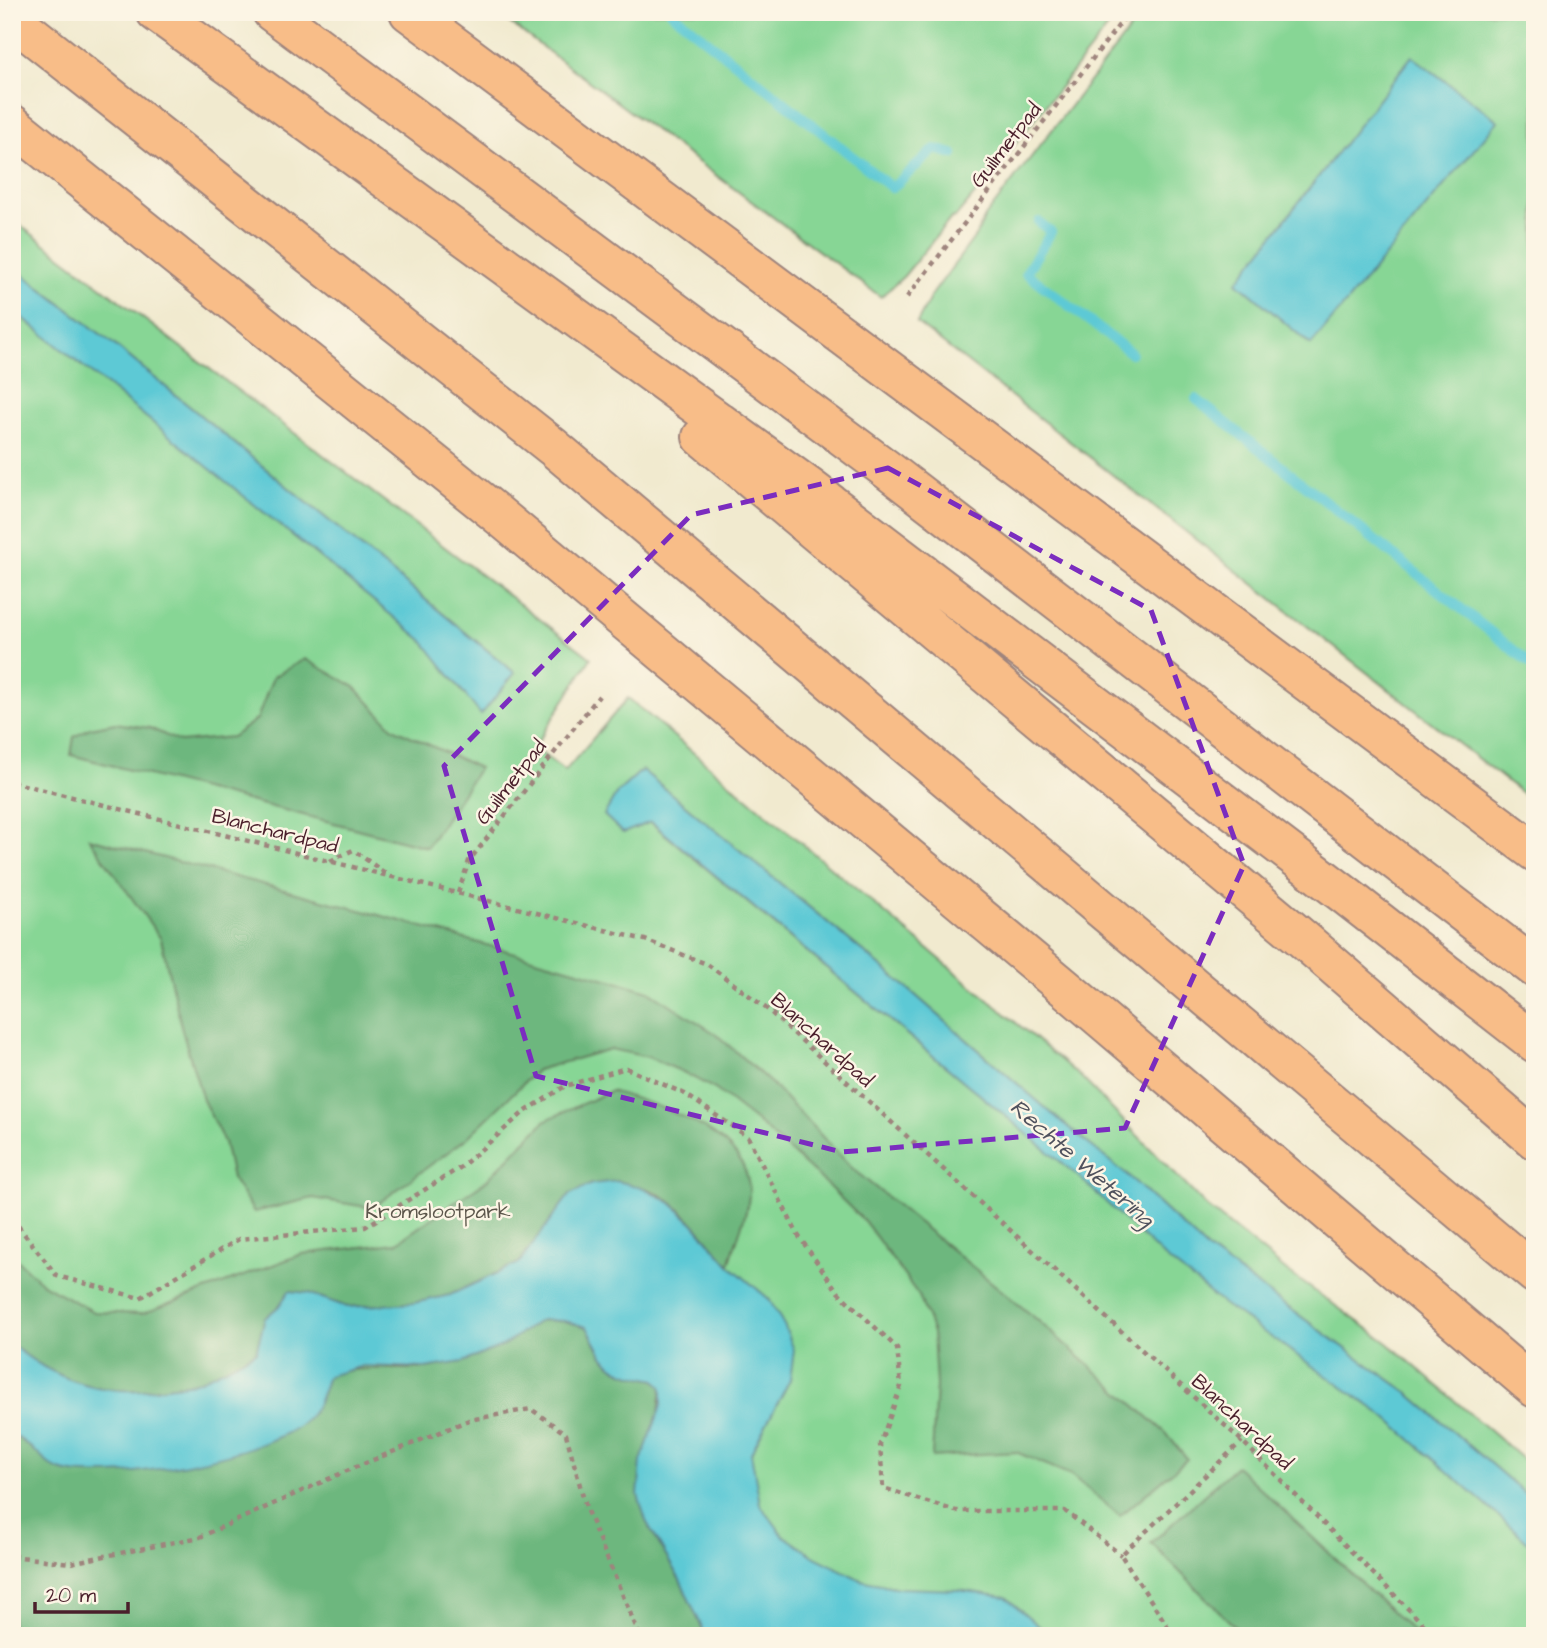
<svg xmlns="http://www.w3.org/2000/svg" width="1547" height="1648" font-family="'Architects Daughter',sans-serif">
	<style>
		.green { fill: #87d695; stroke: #687a60; stroke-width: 2 }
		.forest { fill: #6db77e; stroke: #5c6b54; stroke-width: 2 }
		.water { fill: #5dc9d5; stroke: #547480; stroke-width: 2 }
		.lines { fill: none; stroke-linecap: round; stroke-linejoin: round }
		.stream { stroke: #5dc9d5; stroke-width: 10 }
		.highway-casing { stroke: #9e847d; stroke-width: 42 }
		.path { stroke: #9e847d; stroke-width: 4.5; stroke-dasharray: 5 5; stroke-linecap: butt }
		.highway { stroke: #f8bd88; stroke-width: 38 }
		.marked { fill: none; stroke: #7b2cbf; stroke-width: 5; stroke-dasharray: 14 9; stroke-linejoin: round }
		.labels { text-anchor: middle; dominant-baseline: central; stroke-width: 5; stroke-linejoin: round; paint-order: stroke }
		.street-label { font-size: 21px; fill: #4a1f2b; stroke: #fcf5e5 }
		.park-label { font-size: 21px; fill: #5c564b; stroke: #fcf5e5 }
		.water-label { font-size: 23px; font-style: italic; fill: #50525e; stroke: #fcf5e5 }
	</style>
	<rect width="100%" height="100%" fill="#fcf5e5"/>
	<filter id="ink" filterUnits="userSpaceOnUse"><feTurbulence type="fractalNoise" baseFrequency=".0143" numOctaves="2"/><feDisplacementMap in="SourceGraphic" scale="14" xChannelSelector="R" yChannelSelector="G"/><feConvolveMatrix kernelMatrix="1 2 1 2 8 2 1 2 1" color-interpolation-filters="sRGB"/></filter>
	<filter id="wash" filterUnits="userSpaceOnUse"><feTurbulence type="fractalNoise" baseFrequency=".00686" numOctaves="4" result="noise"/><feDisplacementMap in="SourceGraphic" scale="28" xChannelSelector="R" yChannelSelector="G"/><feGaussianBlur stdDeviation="1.57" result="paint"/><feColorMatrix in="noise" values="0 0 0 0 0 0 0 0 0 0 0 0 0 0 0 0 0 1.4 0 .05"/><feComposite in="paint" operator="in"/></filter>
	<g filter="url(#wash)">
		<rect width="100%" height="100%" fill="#f1eacf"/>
		<path class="green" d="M495 12H1120L971 199 955 218 952 217 904 276 881 297Z
			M1143 12H1535V803L917 323 931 296 976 235 985 217Z
			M12 219 591 658 534 748 565 771 628 698 1081 1077 1207 1207 1288 1272 1388 1343 1535 1470V1502L1408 1393 1209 1251 1134 1181 1057 1118 899 981 642 770 617 793 610 806 637 827 650 822 945 1066 1535 1521V1636H12V309L423 640 464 694 515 673 112 343 12 266Z"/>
		<path class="forest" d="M305 659 355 687 393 728 479 768 427 847 71 755 74 737 90 728 115 723 150 728 180 742 232 737 257 719 273 677Z
			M89 838 405 922 649 991 716 1034 774 1086 854 1170 1034 1317 1165 1432 1187 1459 1120 1516 1071 1475 1016 1452 932 1457 936 1385 933 1333 919 1296 865 1222 822 1180 756 1121 715 1089 683 1072 648 1057 610 1049 537 1070 467 1138 372 1208 313 1198 254 1212 232 1178 224 1142 203 1100 182 1030 161 939Z
			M611 1091C660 1106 761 1135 748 1203 744 1224 734 1245 729 1265 706 1239 680 1199 645 1188 633 1185 585 1193 570 1194L519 1263 450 1295 414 1303 347 1307 308 1293 290 1291 279 1306 265 1318 256 1352C237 1362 218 1373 199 1381 189 1385 177 1385 167 1387 108 1398 59 1383 12 1345V1255L44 1285 94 1312 142 1314 302 1254 396 1243 487 1180 546 1120Z
			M541 1320 565 1321 587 1327C608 1368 611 1372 656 1380L662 1387 646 1521 680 1580 706 1636H12V1435C26 1441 32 1451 45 1458 66 1471 93 1475 116 1472L321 1396 328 1376C361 1363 392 1372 426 1368 473 1362 501 1344 541 1320Z
			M1236 1466 1418 1636H1244L1151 1543Z"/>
		<path class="water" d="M1412 56 1498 121 1311 345 1237 282Z
			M12 266 112 343 515 673 481 715 422 640 12 309Z
			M642 770 899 981 1057 1118 1134 1181 1209 1251 1408 1393 1535 1502V1548L1384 1416 1222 1303 1161 1254 1079 1177 651 822 623 833 604 815 617 793Z
			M617 1181 644 1188 671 1203 693 1223 729 1265 769 1299 785 1327 794 1350 790 1380 751 1453 760 1504 783 1535 815 1557 861 1580 899 1588 958 1590 1006 1597 1050 1636H706L680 1580 646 1521 638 1495 641 1461 662 1403V1388L656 1380C610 1371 609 1369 587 1327L565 1321 541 1320 502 1346 463 1362 425 1368 363 1366 328 1376C323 1390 318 1409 307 1419 272 1455 105 1486 59 1470 44 1465 32 1443 12 1435V1345C59 1383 108 1398 167 1387 177 1385 189 1385 198 1381 218 1373 237 1362 256 1352L265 1318 279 1306 289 1291 308 1293 347 1307 414 1303 450 1295 519 1263 570 1194 592 1184Z"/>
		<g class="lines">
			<path class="stream" d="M671 12 892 188 935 149 953 154
				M1039 222 1051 232 1026 273 1131 353
				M1196 399 1535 667"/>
		</g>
	</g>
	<g filter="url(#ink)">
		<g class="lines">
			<g class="highway-casing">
				<path id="highway" d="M156 12 810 488 1345 895 1535 1043
					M272 12 889 471 1535 968
					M409 12 1535 852
					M12 19 553 447 1535 1274
					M12 124 497 514 1071 993 1535 1388
					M702 437 1304 940 1535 1140"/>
			</g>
			<path class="path" d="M907 297 1129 12
				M12 782 645 940 707 964 767 1009 1242 1441 1435 1636
				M330 861 353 850 385 873
				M458 893 469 861 599 696
				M12 1218 57 1276 140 1298 239 1239 365 1227 461 1167 523 1113 565 1086 626 1068 685 1094 748 1137 798 1235 838 1292 897 1348 901 1386 880 1444 883 1488 956 1511H1065L1121 1555
				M12 1556 70 1563 200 1537 342 1473 469 1420 531 1409 566 1434 587 1511 640 1636
				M1174 1636 1121 1555 1242 1441"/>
			<use href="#highway" class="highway"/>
		</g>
	</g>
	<path class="marked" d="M888 468 1151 610 1244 865 1125 1128 842 1152 536 1076 444 766 691 515Z"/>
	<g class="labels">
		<g class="street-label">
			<text transform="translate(1006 145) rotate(-52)">Guilmetpad</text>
			<text transform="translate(511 782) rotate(-52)">Guilmetpad</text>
			<text transform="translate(275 831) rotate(14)">Blanchardpad</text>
			<text transform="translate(822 1040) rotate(42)">Blanchardpad</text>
			<text transform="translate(1242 1422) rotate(43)">Blanchardpad</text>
		</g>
		<g class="park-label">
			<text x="438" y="1211">Kromslootpark</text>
		</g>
		<g class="water-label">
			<text transform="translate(1082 1163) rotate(41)">Rechte Wetering</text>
		</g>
	</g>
	<rect width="1547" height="1648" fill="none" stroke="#fcf5e5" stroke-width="42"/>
	<path d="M35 1602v10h93v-10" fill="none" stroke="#4a1f2b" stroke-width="3.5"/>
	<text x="46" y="1602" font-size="21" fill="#4a1f2b" stroke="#fcf5e5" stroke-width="5" paint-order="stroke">20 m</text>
</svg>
